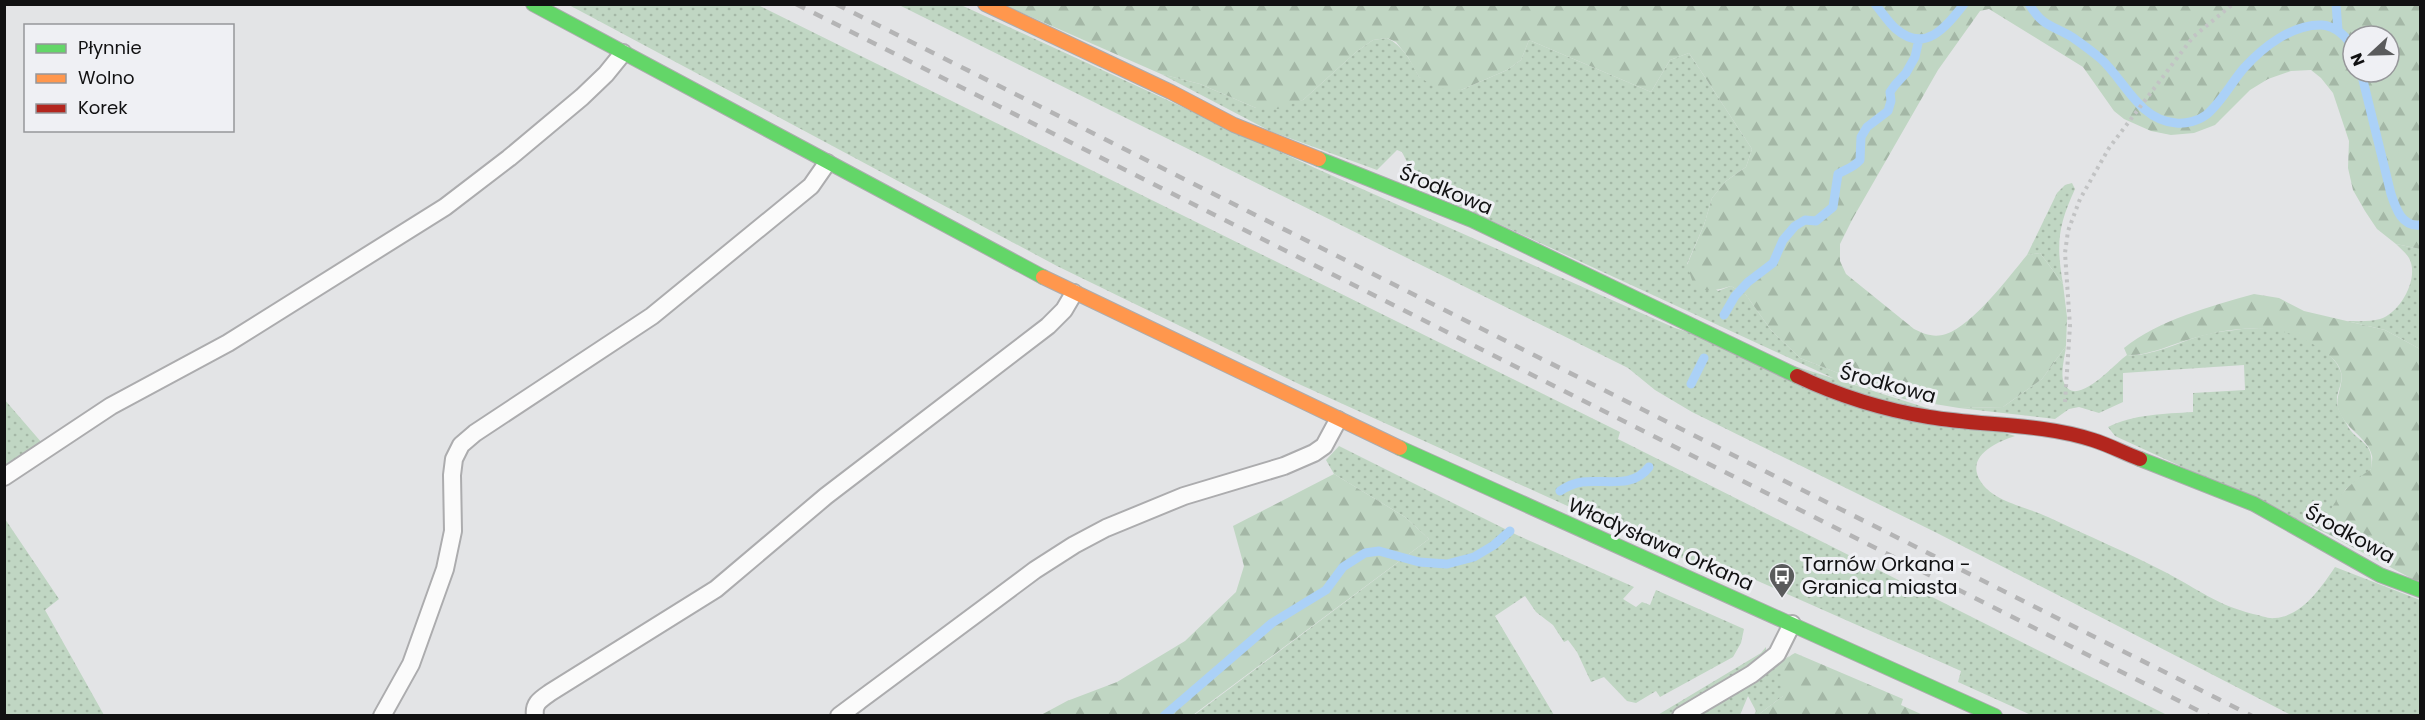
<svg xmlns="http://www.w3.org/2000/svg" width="2425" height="720" font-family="Poppins,sans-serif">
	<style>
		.grass { fill: url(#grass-dots) }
		.forest { fill: url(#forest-firs); fill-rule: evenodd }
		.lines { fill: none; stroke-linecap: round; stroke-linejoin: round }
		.stream { stroke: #abd1f7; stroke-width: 9 }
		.lane-casing { stroke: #acacae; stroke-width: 20 }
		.fast-casing { stroke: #acacae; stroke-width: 16 }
		.slow-casing { stroke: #acacae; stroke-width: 16 }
		.jam-casing { stroke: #acacae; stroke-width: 16 }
		.path { stroke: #c2c3c4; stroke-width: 4; stroke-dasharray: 3 4.5; stroke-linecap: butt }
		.lane { stroke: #fbfbfb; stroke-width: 16 }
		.fast { stroke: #63d668; stroke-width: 14 }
		.slow { stroke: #ff974d; stroke-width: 14 }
		.jam { stroke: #b3261e; stroke-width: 14 }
		.rail { stroke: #b4b4b5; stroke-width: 4.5; stroke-dasharray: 10 10; stroke-linecap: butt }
		.labels { text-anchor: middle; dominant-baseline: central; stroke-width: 6; stroke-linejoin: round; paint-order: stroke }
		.street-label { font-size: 20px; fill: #111112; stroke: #eff0f4 }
		.poi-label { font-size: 20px; fill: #111112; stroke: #eff0f4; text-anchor: start }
	</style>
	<defs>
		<pattern id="grass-dots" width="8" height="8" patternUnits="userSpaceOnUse" patternTransform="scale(1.5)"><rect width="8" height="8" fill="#c0d6c3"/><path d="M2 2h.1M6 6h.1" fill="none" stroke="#a4b7a6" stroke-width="1.8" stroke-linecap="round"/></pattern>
		<pattern id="forest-firs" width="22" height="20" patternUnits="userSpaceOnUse" patternTransform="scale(1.5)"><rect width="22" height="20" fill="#c0d6c3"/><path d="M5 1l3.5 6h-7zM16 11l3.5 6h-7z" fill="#a4b7a6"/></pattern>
	</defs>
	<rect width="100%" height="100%" fill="#e3e4e6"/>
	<path class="grass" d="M569 5H758L1620 432 1618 439 2167 715H2031L1958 682 1961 671 1751 578 1746 587 1301 385 1057 266Z
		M899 5H961L1315 168 1675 328 2015 436C1997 442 1964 456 1981 482 1994 502 2027 507 2048 517 2088 536 2129 553 2167 573 2199 590 2217 605 2253 614 2260 615 2268 619 2275 618 2302 616 2321 588 2335 567L2420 600V715H2291L1937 533 1692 412 1655 390 1628 368Z
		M1387 38C1403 46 1411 61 1419 77L1461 90 1507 70 1521 60 1529 40 1651 92 1670 60 1689 53 1752 149 1746 167 1726 181 1712 198 1704 225 1687 264 1718 291 1731 286 1746 295 1771 330 1800 358 1904 399 1835 379 1408 182 1407 162 1402 152 1397 150 1377 170 1270 131 1161 74 1200 84 1256 108 1303 100 1356 52 1373 40Z
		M2072 183 2075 189C2058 226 2056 244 2063 284L2040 253 2027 255 2057 193 2065 185Z
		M2396 244 2420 249V349L2385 330 2347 321C2357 321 2370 322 2380 319 2400 313 2420 278 2409 258 2406 253 2400 248 2396 244Z
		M2242 329C2254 329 2268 327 2280 330 2299 333 2333 351 2340 370 2345 381 2336 391 2337 402 2337 408 2343 418 2346 423 2356 444 2375 439 2371 469L2346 489 2331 510 2328 534 2115 436 2108 427C2134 414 2164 414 2193 412V393L2245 390 2244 365 2123 373V402L2099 413 2079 407 2069 409 2055 419 1959 408 2003 407 2042 379 2066 346C2065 355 2061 371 2063 380 2073 413 2115 363 2127 355 2151 357 2177 343 2200 336 2213 332 2228 331 2242 329Z
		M4 399 42 443 4 469Z
		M1339 446 1519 536 1634 587 1623 599 1636 607 1642 602 1650 605 1656 590 1744 629 1741 643 1733 657 1660 697 1656 691 1636 703 1627 701 1604 677 1591 682 1577 652 1568 640 1564 642 1553 625 1536 612 1525 596 1495 616 1554 715 1193 716 1429 539 1405 517 1334 474 1326 460Z
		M5 519 59 599 45 610 104 715H5Z
		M1766 647V652L1754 664 1687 706 1668 715 1656 716 1761 653Z
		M1789 656 1783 669V696L1758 715H1754L1756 711 1748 696 1740 715 1695 716 1766 675Z"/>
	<path class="forest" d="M1004 5H2420V249L2396 244 2377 229 2365 211 2353 190 2348 168 2349 141 2333 93 2321 78 2311 70 2291 71 2268 79 2250 90 2215 125 2194 133 2171 135 2151 131 2124 119 2114 111 2083 67 1989 9 1980 11 1938 70 1853 218 1840 244V261L1846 274 1914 329C1924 334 1934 338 1946 334 1973 325 2008 278 2027 255L2040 253 2063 284 2067 317 2066 346 2042 379 2003 407 1959 408 1904 399 1800 358 1771 330 1746 295 1731 286C1719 290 1706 293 1694 286L1687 265 1704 225 1712 198 1726 181 1746 167 1752 149 1689 53 1670 60 1651 92 1529 40 1521 60 1507 70 1461 90 1437 88 1419 77 1408 57 1396 42 1387 38 1373 40 1356 52 1303 100 1278 109 1256 108 1200 84 1161 74ZM2353 36H2389V72H2353Z
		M2254 294 2279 298 2304 311 2385 330 2420 349V583L2328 534C2321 507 2351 483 2371 469 2371 466 2373 459 2372 456 2368 437 2344 429 2338 408 2335 396 2344 385 2341 372 2338 360 2326 353 2316 346 2278 320 2227 327 2184 341 2166 347 2146 356 2127 355L2124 348C2158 320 2212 306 2254 294Z
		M1334 474 1405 517 1429 539 1193 715H1041L1067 701 1117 682 1185 641 1236 592 1244 566 1233 526Z
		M1795 653 1903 699 1901 705 1923 715H1758L1783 696C1783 681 1778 660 1795 653Z"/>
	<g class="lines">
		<path class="stream" d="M1875 4C1882 12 1888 22 1896 29 1925 54 1946 27 1964 4
			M2029 4C2043 27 2052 25 2072 37 2082 44 2092 51 2101 59 2125 81 2139 120 2176 123 2186 124 2198 121 2206 115 2221 103 2231 83 2244 68 2263 47 2292 24 2322 25 2335 26 2348 37 2353 49
			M2336 4 2338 30
			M2361 72 2391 194C2396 209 2402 227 2420 225
			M1724 315 1735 296 1748 282 1773 263 1783 240 1795 226 1805 220 1816 221 1833 207 1838 174C1846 169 1853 168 1860 160L1861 137 1867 127 1888 111 1891 101 1890 92 1895 85 1906 73 1915 57 1919 39
			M1691 384 1704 358
			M1560 491C1566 487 1574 483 1582 482 1604 479 1633 489 1649 467
			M1164 716 1272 623 1326 590 1343 567 1365 553 1379 551 1419 562 1447 564 1474 557 1494 545 1510 531"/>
		<g class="lane-casing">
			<path id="lane" d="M4 477 111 406 228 343 445 207 509 158 582 97 606 74 623 53
				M382 716 411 664 445 569 453 531 452 475 454 459 461 445 475 433 652 316 811 186 827 163
				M535 716C533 703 541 699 551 692L716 589 826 496 1048 326 1064 310 1074 293
				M839 716 1035 570 1074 545 1106 528 1184 496 1284 466 1314 453 1324 446 1338 420
				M1681 716 1752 674 1777 654 1792 624"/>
		</g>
		<g class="fast-casing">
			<path id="fast" d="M533 4 1043 277
				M1319 159 1472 220 1797 376
				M1400 448 1995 716
				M2140 459 2254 504 2380 575 2420 590"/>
		</g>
		<g class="slow-casing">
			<path id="slow" d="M985 4 1171 92 1234 125 1319 159
				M1043 277 1400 448"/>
		</g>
		<g class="jam-casing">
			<path id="jam" d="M1797 376C1837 395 1885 410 1929 417 1982 426 2041 423 2093 440 2109 445 2124 453 2140 459"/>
		</g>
		<path class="path" d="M2065 402 2070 326 2065 253 2068 231 2080 199 2109 148 2193 37 2233 4"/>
		<use href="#lane" class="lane"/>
		<use href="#fast" class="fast"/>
		<use href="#slow" class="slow"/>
		<use href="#jam" class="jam"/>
		<path class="rail" d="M796 4 2209 716
			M836 4 2252 716"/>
	</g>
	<defs>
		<g id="bus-pin" transform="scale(1.35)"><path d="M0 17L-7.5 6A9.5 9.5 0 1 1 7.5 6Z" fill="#5a5b5c" stroke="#eff0f4"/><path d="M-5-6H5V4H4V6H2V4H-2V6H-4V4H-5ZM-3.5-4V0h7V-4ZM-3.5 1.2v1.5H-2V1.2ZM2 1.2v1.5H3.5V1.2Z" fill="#fff"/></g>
	</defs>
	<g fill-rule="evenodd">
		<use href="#bus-pin" x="1782" y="576"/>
	</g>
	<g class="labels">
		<g class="street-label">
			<text transform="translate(1446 190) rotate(22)">Środkowa</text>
			<text transform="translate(1888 384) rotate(15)">Środkowa</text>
			<text transform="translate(2350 534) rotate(29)">Środkowa</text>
			<text transform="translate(1661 544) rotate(24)">Władysława Orkana</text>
		</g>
		<g class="poi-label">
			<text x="1802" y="564">Tarnów Orkana -<tspan x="1802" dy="23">Granica miasta</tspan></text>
		</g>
	</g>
	<rect width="2425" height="720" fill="none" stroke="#111112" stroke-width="12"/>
	<rect x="24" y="24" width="210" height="108" fill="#eff0f4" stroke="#96979a" stroke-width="1.5"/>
	<rect x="36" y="44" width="30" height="9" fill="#63d668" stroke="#96979a" stroke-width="1.5"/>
	<text x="78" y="54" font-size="18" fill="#111112">Płynnie</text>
	<rect x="36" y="74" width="30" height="9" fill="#ff974d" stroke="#96979a" stroke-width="1.5"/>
	<text x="78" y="84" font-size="18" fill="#111112">Wolno</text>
	<rect x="36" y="104" width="30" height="9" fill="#b3261e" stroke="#96979a" stroke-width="1.5"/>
	<text x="78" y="114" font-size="18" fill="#111112">Korek</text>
	<g transform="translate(2371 54) rotate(248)"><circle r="28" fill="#eff0f4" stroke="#96979a" stroke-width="1.5"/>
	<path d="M0-4.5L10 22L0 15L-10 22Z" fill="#5a5b5c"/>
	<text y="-9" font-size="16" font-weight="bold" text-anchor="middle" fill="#111112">N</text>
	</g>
</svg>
